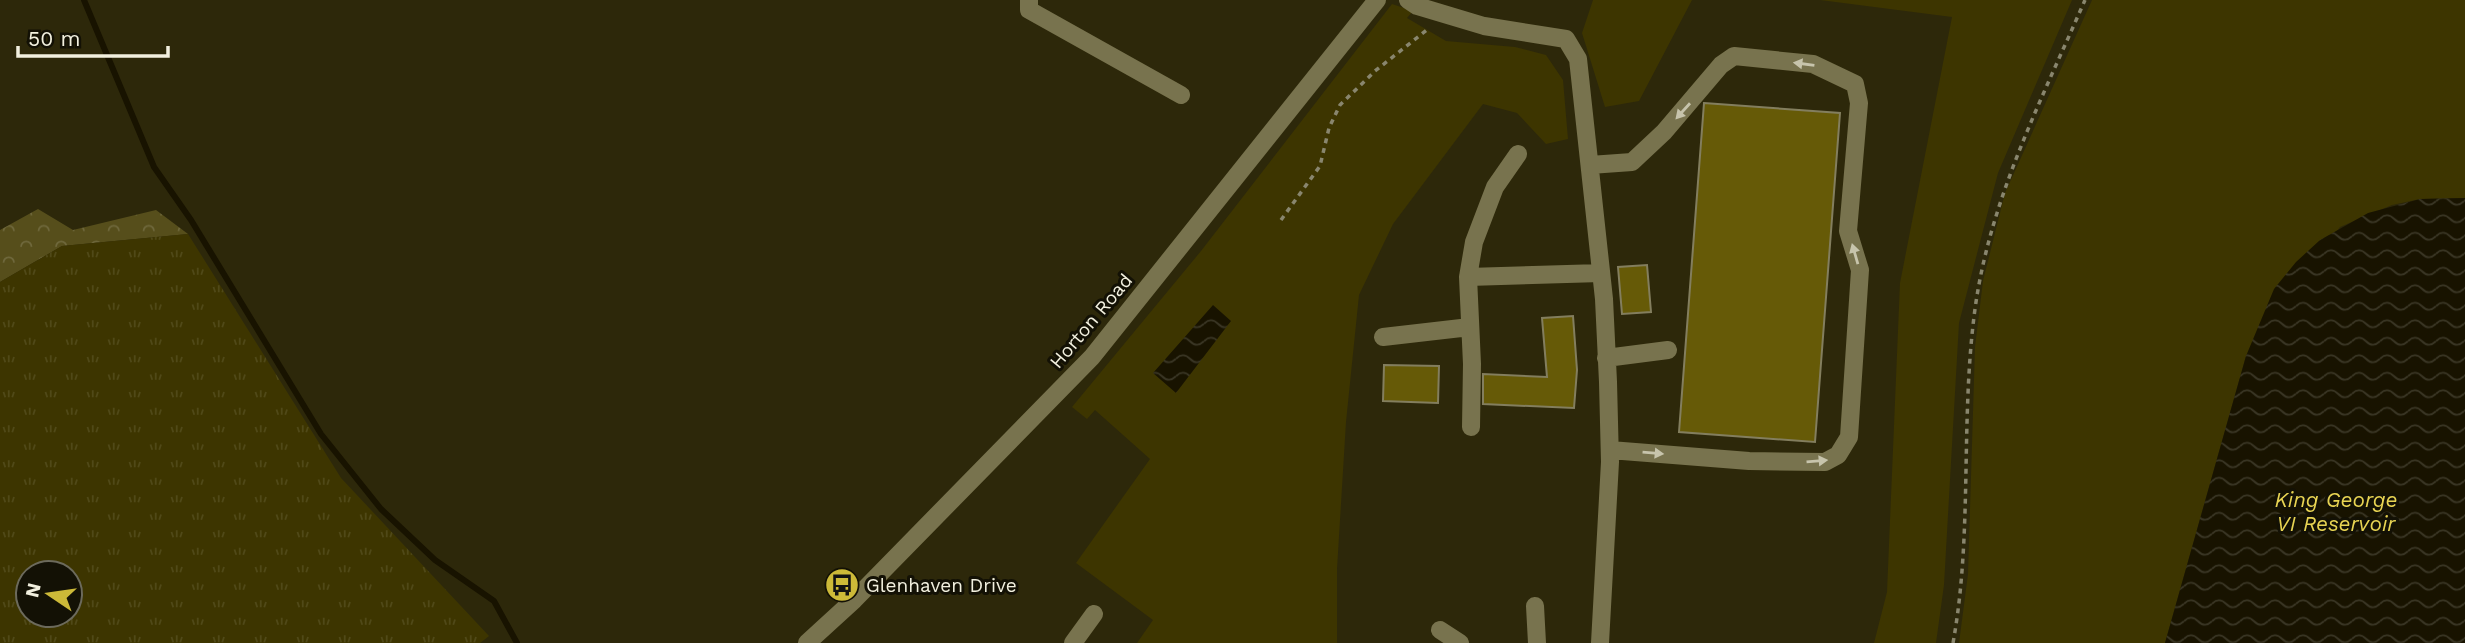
<svg xmlns="http://www.w3.org/2000/svg" width="2465" height="643" font-family="'Work Sans',sans-serif">
	<style>
		.grass { fill: #3d3500 }
		.forest { fill: url(#forest-crowns) }
		.park { fill: url(#park-tufts); fill-rule: evenodd }
		.water { fill: url(#water-waves) }
		.lines { fill: none; stroke-linecap: round; stroke-linejoin: round }
		.stream { stroke: #181300; stroke-width: 6 }
		.building { fill: #665a07; stroke: #837e5e; stroke-width: 2 }
		.path { stroke: #89866e; stroke-width: 3.5; stroke-dasharray: 5 5; stroke-linecap: butt }
		.minor { stroke: #78734e; stroke-width: 18 }
		.oneway { fill: #c7c4ac }
		.labels { text-anchor: middle; dominant-baseline: central; stroke-width: 6; stroke-linejoin: round; paint-order: stroke }
		.street-label { font-size: 19px; fill: #f2f0df; stroke: #131105 }
		.poi-label { font-size: 19px; fill: #f2f0df; stroke: #131105; text-anchor: start }
		.water-label { font-size: 21px; font-style: italic; fill: #e8d453; stroke: #131105 }
	</style>
	<defs>
		<pattern id="forest-crowns" width="20" height="18" patternUnits="userSpaceOnUse" patternTransform="scale(1.75)"><rect width="20" height="18" fill="#564e1b"/><path d="M2 6a3 3 0 1 1 6 0M12 15a3 3 0 1 1 6 0" fill="none" stroke="#6f683c"/></pattern>
		<pattern id="park-tufts" width="24" height="20" patternUnits="userSpaceOnUse" patternTransform="scale(1.75)"><rect width="24" height="20" fill="#3d3500"/><path d="M3 7l-1-3M5 7V3M7 7l1-3M15 17l-1-3M17 17v-4M19 17l1-3" fill="none" stroke="#504918"/></pattern>
		<pattern id="water-waves" width="16" height="10" patternUnits="userSpaceOnUse" patternTransform="scale(1.75)"><rect width="16" height="10" fill="#181300"/><path d="M0 5q4-4 8 0t8 0" fill="none" stroke="#3a3625"/></pattern>
	</defs>
	<rect width="100%" height="100%" fill="#2d280a"/>
	<path class="grass" d="M1593 0H1692L1639 101 1605 107 1582 33Z
		M1820 0H2072L1998 173 1959 323 1944 585 1936 643H1874L1887 592 1900 283 1952 17Z
		M2092 0H2465V198L2420 199 2392 205 2340 227 2246 356 2165 643H1959L1968 574 1975 347 1983 281 2005 193Z
		M1392 4 1413 11 1407 18 1446 41 1515 47 1546 55 1563 80 1568 139 1546 144 1517 113 1483 104 1393 224 1359 295 1346 422 1337 569V643H1137L1153 620 1076 563 1150 459 1095 410 1087 419 1072 407 1201 251Z"/>
	<path class="forest" d="M38 209 73 230 156 210 188 234 62 246 0 282V230Z"/>
	<path class="park" d="M188 234 341 478 489 636 480 643H0V282L62 246ZM28 573H70V615H28Z"/>
	<path class="water" d="M2465 198V643H2165L2246 356 2274 289 2296 262 2320 240 2368 213 2420 199Z
		M1213 305 1231 321 1176 393 1153 373Z"/>
	<g class="lines">
		<path class="stream" d="M84 0 154 167 191 220 321 434 381 509 435 560 494 601 517 643"/>
	</g>
	<path class="building" d="M1704 103 1840 113 1815 442 1679 432Z
		M1647 265 1651 312 1622 314 1618 267Z
		M1573 316 1577 370 1574 408 1483 404V374L1547 377 1542 318Z
		M1384 365 1439 366 1438 403 1383 401Z"/>
	<g class="lines">
		<path class="path" d="M1281 220 1320 166 1329 128 1340 105 1375 71 1428 29
			M1953 643C1973 533 1960 420 1975 309 1990 199 2041 101 2085 0"/>
		<path class="minor" d="M1029 0V10L1181 95
			M1408 0 1417 6 1484 26 1566 39 1578 59 1604 299 1608 382 1610 462 1600 643
			M1590 165 1632 162 1664 132 1721 65 1734 56 1813 64 1855 84 1859 103 1848 231 1860 270 1849 437 1838 455 1825 462 1749 461 1610 450
			M1468 277 1601 273
			M1383 337 1470 327
			M1606 358 1668 350
			M1471 427 1472 364 1468 277 1474 242 1495 187 1518 154
			M1535 606 1537 643
			M1440 630 1460 643
			M807 643 854 600 1092 357 1377 0
			M1073 643 1094 614"/>
	</g>
	<defs><path id="oneway-solid" d="M-6-.8H1V-3.2L6.5 0L1 3.2V.8H-6Z" transform="scale(1.75)"/></defs>
	<g class="oneway">
		<use href="#oneway-solid" transform="translate(1804 64) rotate(-172)"/>
		<use href="#oneway-solid" transform="translate(1683 111) rotate(132)"/>
		<use href="#oneway-solid" transform="translate(1855 254) rotate(-106)"/>
		<use href="#oneway-solid" transform="translate(1653 453) rotate(5)"/>
		<use href="#oneway-solid" transform="translate(1817 461) rotate(-5)"/>
	</g>
	<defs>
		<g id="bus-disc" transform="scale(1.75)"><circle r="9.5" fill="#ccb938" stroke="#131105"/><path d="M-5-6H5V4H4V6H2V4H-2V6H-4V4H-5ZM-3.5-4V0h7V-4ZM-3.5 1.2v1.5H-2V1.2ZM2 1.2v1.5H3.5V1.2Z" fill="#111"/></g>
	</defs>
	<g fill-rule="evenodd">
		<use href="#bus-disc" x="842" y="585"/>
	</g>
	<g class="labels">
		<g class="street-label">
			<text transform="translate(1091 321) rotate(-50)">Horton Road</text>
		</g>
		<g class="poi-label">
			<text x="866" y="585">Glenhaven Drive</text>
		</g>
		<g class="water-label">
			<text x="2336" y="499">King George<tspan x="2336" dy="24">VI Reservoir</tspan></text>
		</g>
	</g>
	<g transform="translate(49 594) rotate(283)"><circle r="33" fill="#131105" stroke="#6c6a5c" stroke-width="2"/>
	<path d="M0-5L12 26L0 18L-12 26Z" fill="#ccb938"/>
	<text y="-10" font-size="19" font-weight="bold" text-anchor="middle" fill="#f2f0df">N</text>
	</g>
	<path d="M18 46v10h150v-10" fill="none" stroke="#f2f0df" stroke-width="3.5"/>
	<text x="28" y="46" font-size="21" fill="#f2f0df" stroke="#131105" stroke-width="5" paint-order="stroke">50 m</text>
</svg>
